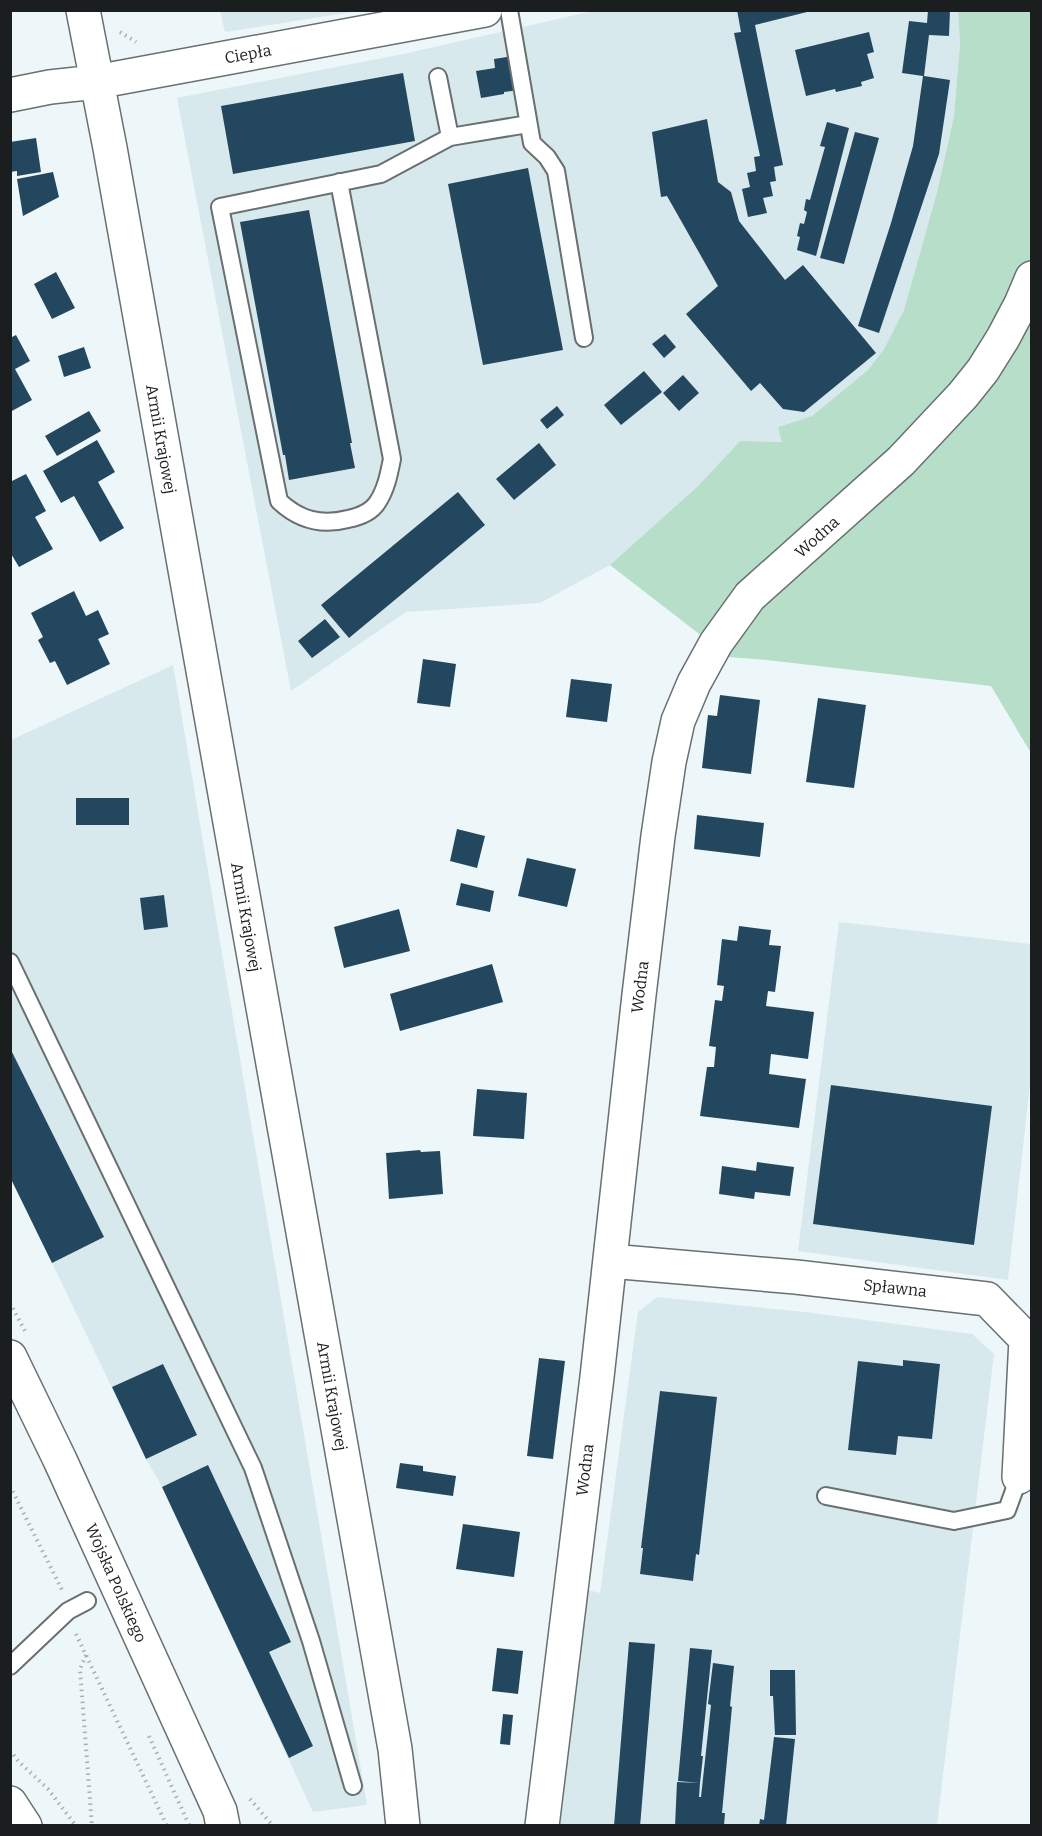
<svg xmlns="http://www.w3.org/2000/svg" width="1042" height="1836" font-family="Bitter,serif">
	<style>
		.built { fill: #d8e9ed }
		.green { fill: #b6dec9 }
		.building { fill: #23475f }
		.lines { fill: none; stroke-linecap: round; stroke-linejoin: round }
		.service-casing { stroke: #687071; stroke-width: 20 }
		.minor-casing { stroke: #687071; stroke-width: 36 }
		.tertiary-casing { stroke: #687071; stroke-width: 36 }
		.path { stroke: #a8afb1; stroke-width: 4; stroke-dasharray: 1.5 4.5; stroke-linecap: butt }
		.service { stroke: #fff; stroke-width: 16 }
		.minor { stroke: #fff; stroke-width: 33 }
		.tertiary { stroke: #fff; stroke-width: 33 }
		.labels { text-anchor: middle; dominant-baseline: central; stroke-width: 6; stroke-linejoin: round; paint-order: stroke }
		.street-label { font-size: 16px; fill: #1b1e1f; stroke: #fff }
	</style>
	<rect width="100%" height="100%" fill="#edf6f8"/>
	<path class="built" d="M220 11V10L359 11 225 32Z
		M593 11H958L960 43 954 116 937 192 904 310 884 349 868 370 812 416 778 427 783 442 740 441 698 486 610 565 540 603 406 612 291 691 177 98 408 53Z
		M173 665 367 1805 313 1812 162 1487 146 1459 11 1177V740Z
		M839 922 1031 944V1076L1008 1280 798 1251Z
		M657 1297 805 1312 972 1334 994 1354 937 1825 553 1826 584 1589 600 1593 638 1312Z"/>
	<path class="green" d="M958 11H1031V753L991 686 767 660 729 657 610 565 698 486 740 441 782 442 778 427 812 416 868 370 884 349 904 310 937 192 954 116 960 43Z"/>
	<path class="building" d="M737 10 811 11 755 25 783 165 774 167 776 181 770 182 773 196 763 198 767 213 748 217 742 189 750 187 747 173 756 171 754 157 760 156 734 33 741 32Z
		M928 10H950L949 36 929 35 924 76 950 80 939 154 879 333 858 326 891 223 913 146 923 76 902 73 909 21 927 23Z
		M869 32 874 52 867 54 874 78 861 82 862 86 836 92 835 89 806 96 795 50Z
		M513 56 519 90 504 92V94L481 98 476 71 495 68 494 59Z
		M403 73 415 141 233 174 221 106Z
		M707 119 718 182 731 192 739 221 785 280 803 265 876 353 804 412 783 409 760 383 751 391 686 314 718 286 667 196 661 197 652 132Z
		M827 122 849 128 816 256 797 250 800 237 797 236 800 223 804 224 807 212 804 210 806 199 810 200 825 147 820 146Z
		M855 132 879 138 844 264 820 258Z
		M36 138 41 172 17 176V171L10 172V142Z
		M528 168 563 350 483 365 448 184Z
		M53 172 59 197 23 216 17 179Z
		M309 210 352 443H350L355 468 289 480 285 455H283L240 222Z
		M56 272 75 308 52 319 34 284Z
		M665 334 676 347 664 358 652 344Z
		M16 335 30 361 15 369 32 400 10 412V338Z
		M84 347 91 368 64 377 58 356Z
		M644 371 662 392 621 425 604 405Z
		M683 375 699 393 679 411 663 393Z
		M557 406 564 415 547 429 540 420Z
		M89 411 101 431 57 456 45 436Z
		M97 440 115 472 98 482 124 528 100 542 74 496 61 503 43 471Z
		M539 443 556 465 514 500 496 479Z
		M26 474 46 511 35 517 53 549 19 567 10 552V482Z
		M458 492 485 525 349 638 321 605Z
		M74 591 86 616 98 610 109 634 98 639 110 664 67 685 55 661 50 663 38 640 43 637 31 613Z
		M325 619 340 637 312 658 298 641Z
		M423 659 456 664 450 707 417 703Z
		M571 679 612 684 607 722 566 717Z
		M720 695 760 700 751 774 702 768 708 715 717 716Z
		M818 698 866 705 854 788 806 782Z
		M76 798H129V825H76Z
		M697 815 764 823 760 857 694 849Z
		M457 829 485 836 477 868 450 861Z
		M527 858 576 869 567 907 518 896Z
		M461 883 494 891 490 912 456 905Z
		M164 895 168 927 144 930 140 898Z
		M399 909 410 951 344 968 334 927Z
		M739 926 771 930 769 945 781 946 775 992 768 991 766 1006 814 1012 808 1059 771 1054 769 1074 806 1079 799 1128 700 1116 707 1067H714L716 1047 709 1046 715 1000 722 1001 724 986 717 985 722 939 737 941Z
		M492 964 503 1002 400 1031 390 994Z
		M10 1048 104 1237 52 1263 10 1177Z
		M831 1085 992 1106 974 1245 813 1224Z
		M477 1089 527 1093 524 1139 473 1136Z
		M420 1150 421 1152 440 1151 443 1194 389 1199 386 1153Z
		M757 1162 794 1167 790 1196 755 1192 754 1199 719 1194 722 1166 756 1171Z
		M539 1358 565 1361 553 1459 527 1456Z
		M903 1360 940 1364 932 1439 898 1436 896 1455 848 1450 858 1361 903 1366Z
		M163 1364 197 1435 146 1459 112 1387Z
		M660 1391 717 1397 699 1555 696 1554 693 1581 640 1574 643 1548H641Z
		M400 1463 423 1466V1471L456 1476 453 1496 396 1488Z
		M208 1465 291 1642 269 1652 313 1746 289 1758 162 1487Z
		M463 1524 520 1532 514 1577 456 1569Z
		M629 1642 655 1644 641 1815 640 1826H614Z
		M497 1648 523 1651 518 1694 492 1691Z
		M690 1648 712 1650 701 1756H703L700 1783 678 1781Z
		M713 1663 734 1666 730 1706 732 1707 722 1813H725L724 1826H675L677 1782 700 1783 699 1797H701L711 1705 708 1704Z
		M770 1670H795L796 1735H775L773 1696H770Z
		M503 1714 513 1715 510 1745 500 1744Z
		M774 1737 795 1739 786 1826H759L760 1819 764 1820Z"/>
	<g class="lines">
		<g class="service-casing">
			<path id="service" d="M509 10 532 143 547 157 556 171 584 338
				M438 77 450 137
				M339 182 392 459C389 474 386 490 377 503 371 512 358 517 348 519 321 526 299 520 279 501L220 207 381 174 450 137 528 124
				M10 962 253 1468 311 1641 353 1786
				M826 1496 954 1521 1007 1510 1019 1477
				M10 1666 68 1611 87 1601"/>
		</g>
		<g class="minor-casing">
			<path id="minor" d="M83 10 110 148 395 1749 403 1826
				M10 95 50 87 96 82 485 10
				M610 1261 796 1277 987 1299 1026 1339 1019 1477
				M10 1803 25 1826
				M542 1826 597 1377 639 995 658 836 669 762 678 721 694 683 716 643 750 596 901 461 963 395 983 370 1003 338 1021 304 1032 278"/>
		</g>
		<g class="tertiary-casing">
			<path id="tertiary" d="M10 1357 60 1460 220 1811 223 1826"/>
		</g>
		<path class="path" d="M120 32 136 42
			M10 1303 25 1331
			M10 1486 62 1590
			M76 1634 167 1826
			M86 1655 80 1669 92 1826
			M149 1736 189 1825
			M10 1750 18 1761 48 1789 76 1826
			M250 1799 273 1826"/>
		<use href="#service" class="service"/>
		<use href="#minor" class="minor"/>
		<use href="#tertiary" class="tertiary"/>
	</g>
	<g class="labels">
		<g class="street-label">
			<text transform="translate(248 54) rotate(-10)">Ciepła</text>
			<text transform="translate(161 439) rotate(80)">Armii Krajowej</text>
			<text transform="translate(817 537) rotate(-42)">Wodna</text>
			<text transform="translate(246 917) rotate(80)">Armii Krajowej</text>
			<text transform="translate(640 987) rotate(-83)">Wodna</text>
			<text transform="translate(895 1288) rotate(6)">Spławna</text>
			<text transform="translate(332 1396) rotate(80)">Armii Krajowej</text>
			<text transform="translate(585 1470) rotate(-83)">Wodna</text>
			<text transform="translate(116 1583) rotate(66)">Wojska Polskiego</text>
		</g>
	</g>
	<rect width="1042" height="1836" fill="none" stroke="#1b1e1f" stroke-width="24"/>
</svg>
